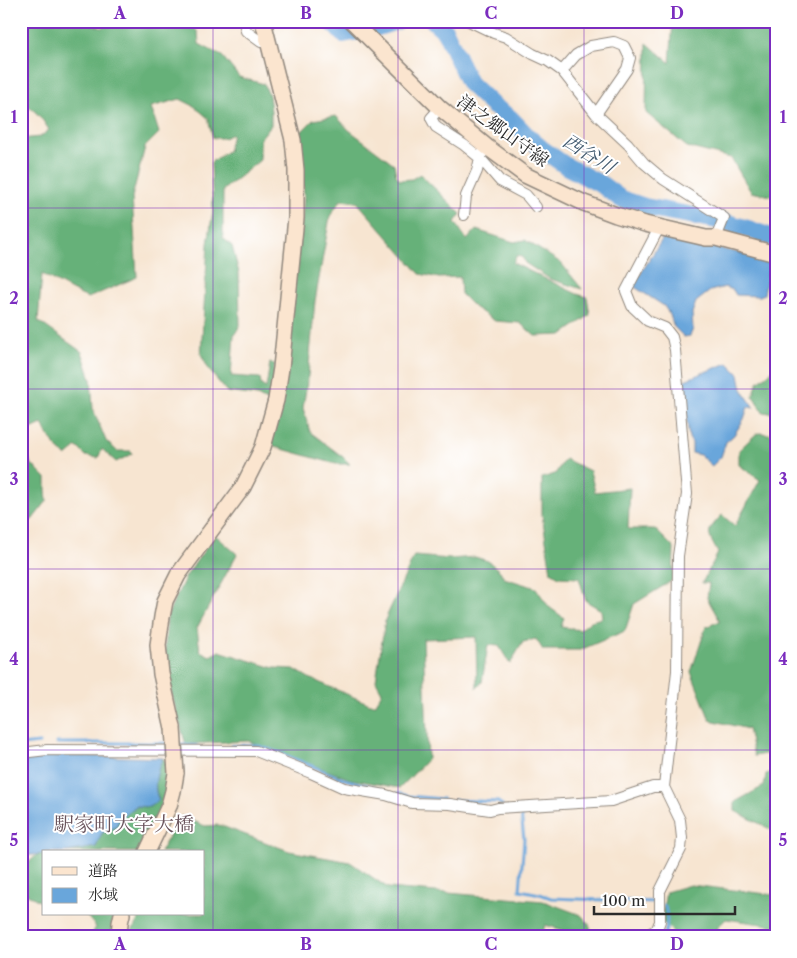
<svg xmlns="http://www.w3.org/2000/svg" width="797" height="958" font-family="'Libre Caslon Text','Noto Serif JP',serif">
	<style>
		.forest { fill: #66b179; stroke: #486e52 }
		.water { fill: #69a6db; stroke: #4a6883 }
		.lines { fill: none; stroke-linecap: round; stroke-linejoin: round }
		.stream { stroke: #69a6db; stroke-width: 3 }
		.river { stroke: #69a6db; stroke-width: 18 }
		.street-casing { stroke: #91887e; stroke-width: 12 }
		.secondary-casing { stroke: #91887e; stroke-width: 18 }
		.street { stroke: #fff; stroke-width: 10 }
		.secondary { stroke: #fbe5cf; stroke-width: 15 }
		.secondary-bridge-casing { stroke: #91887e; stroke-width: 18; stroke-linecap: butt }
		.secondary-bridge { stroke: #fbe5cf; stroke-width: 15 }
		.grid { fill: none; stroke: #7b2cbf; stroke-width: 1; stroke-opacity: 0.55 }
		.labels { text-anchor: middle; dominant-baseline: central; stroke-width: 4; stroke-linejoin: round; paint-order: stroke }
		.street-label { font-size: 18px; fill: #2b2b2b; stroke: #fff }
		.water-label { font-size: 19px; font-style: italic; fill: #445c71; stroke: #fff }
		.quarter-label { font-size: 20px; fill: #6a545c; stroke: #fff }
		.neatline { fill: none; stroke: #7b2cbf; stroke-width: 2 }
		.grid-label { font-size: 16px; text-anchor: middle; font-weight: bold; fill: #7b2cbf }
	</style>
	<rect width="100%" height="100%" fill="#fff"/>
	<filter id="ink" filterUnits="userSpaceOnUse"><feTurbulence type="fractalNoise" baseFrequency=".02" numOctaves="2"/><feDisplacementMap in="SourceGraphic" scale="10" xChannelSelector="R" yChannelSelector="G"/><feConvolveMatrix kernelMatrix="1 2 1 2 8 2 1 2 1" color-interpolation-filters="sRGB"/></filter>
	<filter id="wash" filterUnits="userSpaceOnUse"><feTurbulence type="fractalNoise" baseFrequency=".0096" numOctaves="4" result="noise"/><feDisplacementMap in="SourceGraphic" scale="20" xChannelSelector="R" yChannelSelector="G"/><feGaussianBlur stdDeviation="1.12" result="paint"/><feColorMatrix in="noise" values="0 0 0 0 0 0 0 0 0 0 0 0 0 0 0 0 0 1.4 0 .05"/><feComposite in="paint" operator="in"/></filter>
	<g filter="url(#wash)">
		<rect width="100%" height="100%" fill="#f7e5d1"/>
		<path class="forest" d="M21 21H84L102 28 108 21H187L198 32 199 44 222 56 239 77 264 84 269 95 271 111V125L260 139V160L223 190V238L232 246 239 273 240 326 234 335 231 376 260 378 261 385 266 388 270 363 275 364 270 403 257 396 227 392 209 370 201 354 208 244 213 210 211 162 228 151 232 134 224 138H213L208 118 194 106 180 99 151 107 159 133 145 147 132 197 137 277 88 298 81 295 42 274 38 321 82 352 91 379 93 409 106 441 117 451H131L132 454 116 462 102 449 98 458 86 456 77 447 66 456 55 446 42 424 31 429 26 434V448L30 462 46 478V490L47 501 32 520 21 524V139L40 137 49 130C43 120 34 106 21 105Z
			M673 21H776V197L751 192 731 158 687 147 646 113 647 43 670 63Z
			M336 116 349 130 394 164 396 175 400 180 412 179 420 174 461 214 455 222 467 240 476 230 514 242 525 240 561 263 582 289 550 279 525 263 523 258 517 255 513 263 577 294 587 297 590 315 562 335 535 336 520 323 495 321 474 307 461 294 460 277 439 278 420 274 357 202 341 200 330 216 315 301 308 376 303 408 310 432 343 457 350 464H336L275 447 272 442 302 220 304 195 299 134 313 120Z
			M776 370V414L763 412 753 396 758 382 772 371Z
			M760 433 776 435V752L754 756 748 729 710 720 691 672 706 627 720 621 707 598 709 583H702L718 553C707 532 705 533 722 515L735 526 760 480 739 465V450L756 434Z
			M565 459 590 471 595 492 630 488 628 529H655L674 548 673 580 634 604 625 631 580 650H543L536 639 523 642 510 664 499 646 488 645 482 682 477 688 476 637 423 639 428 759 400 788 350 779 248 741 186 744 177 716 167 674 165 647 167 616 186 576 215 535 237 554 197 628 200 651 210 656 219 651 274 668 294 669 309 678 370 704H376L382 692 376 681 385 620 414 556 450 559 475 557 488 561 500 571 504 578 536 588 549 607 564 618 561 627 580 630 591 621 602 618 601 610 586 601 579 578 559 577 551 572 542 515V478L555 474Z
			M163 758 169 765 166 790 157 819 140 852H66L96 847 102 833 116 827 119 820 136 806 149 807 159 799C152 788 157 769 163 758Z
			M776 771V832L735 811V802L764 786 766 774Z
			M181 816 205 826 219 825 289 851 350 862 388 888 543 901 581 915 589 924 593 937H573L563 930 545 925 542 936 539 937H129L141 914H204V852H160Z
			M44 854V904L21 890V869L37 855Z
			M690 885 776 895V926L726 919 718 927 716 937H679L662 922V914L666 892Z
			M85 914H113L112 937H94L92 934 96 927Z"/>
		<path class="water" d="M663 238C699 244 735 250 770 262L764 294 760 296 736 295 733 290 725 287 710 291 696 302 692 313 693 329 690 336 684 337 674 327 670 315 664 306 633 286Z
			M728 363 739 374 742 389 754 408 748 407 744 419 734 435 726 442 721 457 712 466 700 455 692 453V443L689 438 682 381Z
			M49 755 163 758C157 770 152 788 159 800L149 807 136 806 119 820 116 827 102 833 96 847 66 852H44V854L21 856V758Z"/>
		<g class="lines">
			<path class="stream" d="M57 743H170
				M179 744 197 746
				M21 745 39 743
				M231 746 256 745 283 754 343 779 384 790
				M398 793 408 796 443 799
				M455 800 498 802 502 805
				M508 812 521 814 524 839 520 890 540 894 551 898 657 902
				M663 905 665 906C668 917 668 926 664 937"/>
			<path class="river" d="M331 21 343 34 375 28 397 21
				M434 21 445 31 469 83 492 105 510 118 528 137 542 149 566 166 602 185 621 199 645 207 717 220 751 230 776 239"/>
		</g>
	</g>
	<g filter="url(#ink)">
		<g class="lines">
			<g class="street-casing">
				<path id="street" d="M244 21 246 31 261 42 268 41
					M469 21 494 33 506 37 533 54 548 61 562 71 596 114 628 144 644 163 663 179 724 218 716 238
					M562 71 576 55 591 46 614 42 624 46 630 58 627 69 596 114
					M440 108 431 118 436 127 464 145 480 158 500 181 526 195 536 207
					M464 215 466 196 477 171 480 158 482 154
					M21 753 47 750 256 751 311 773 344 788 386 795 412 803 450 804 490 810 498 808 611 801 653 787H664
					M644 937 657 929 660 921V891L681 849 682 838 680 820 664 787 677 671 678 556 687 494 675 350 672 337 665 328 648 321 632 306 626 291 659 228"/>
			</g>
			<g class="secondary-casing">
				<path id="secondary" d="M352 21 440 108 487 147 525 175 584 203 616 215 645 224 706 238H716L776 254
					M173 728 161 674 158 645 162 617 165 601 178 575 243 487 263 447 276 400 281 368 296 218V170L293 140 263 21
					M147 852 169 806 173 791 176 773
					M119 937 120 923 122 914"/>
			</g>
			<use href="#street" class="street"/>
			<use href="#secondary" class="secondary"/>
			<g class="secondary-bridge-casing">
				<path id="secondary-bridge" d="M173 728 176 773"/>
			</g>
			<use href="#secondary-bridge" class="secondary-bridge"/>
		</g>
	</g>
	<path class="grid" d="M213 21V937M398 21V937M584 21V937M21 208H776M21 389H776M21 569H776M21 750H776"/>
	<g class="labels">
		<g class="street-label">
			<text transform="translate(503 131) rotate(36)">津之郷山守線</text>
		</g>
		<g class="water-label">
			<text transform="translate(589 154) rotate(32)">西谷川</text>
		</g>
		<g class="quarter-label">
			<text x="124" y="824">駅家町大字大橋</text>
		</g>
	</g>
	<rect width="797" height="958" fill="none" stroke="#fff" stroke-width="55"/>
	<rect x="42" y="850" width="162" height="65" fill="#ffffff" stroke="#aaaaaa"/>
	<rect x="52" y="867" width="25" height="8" fill="#fbe5cf" stroke="#aaaaaa"/>
	<text x="88" y="876" font-size="15" fill="#2b2b2b">道路</text>
	<rect x="52" y="888" width="25" height="15" fill="#69a6db" stroke="#aaaaaa"/>
	<text x="88" y="900" font-size="15" fill="#2b2b2b">水域</text>
	<path d="M594 906v8h141v-8" fill="none" stroke="#2b2b2b" stroke-width="2.5"/>
	<text x="602" y="906" font-size="15" fill="#2b2b2b" stroke="#ffffff" stroke-width="4" paint-order="stroke">100 m</text>
	<rect x="28" y="28" width="742" height="902" class="neatline"/>
	<g class="grid-label">
		<text x="120" y="19">A</text>
		<text x="306" y="19">B</text>
		<text x="491" y="19">C</text>
		<text x="677" y="19">D</text>
		<text x="14" y="123">1</text>
		<text x="783" y="123">1</text>
		<text x="14" y="304">2</text>
		<text x="783" y="304">2</text>
		<text x="14" y="485">3</text>
		<text x="783" y="485">3</text>
		<text x="14" y="665">4</text>
		<text x="783" y="665">4</text>
		<text x="14" y="846">5</text>
		<text x="783" y="846">5</text>
		<text x="120" y="950">A</text>
		<text x="306" y="950">B</text>
		<text x="491" y="950">C</text>
		<text x="677" y="950">D</text>
	</g>
</svg>
